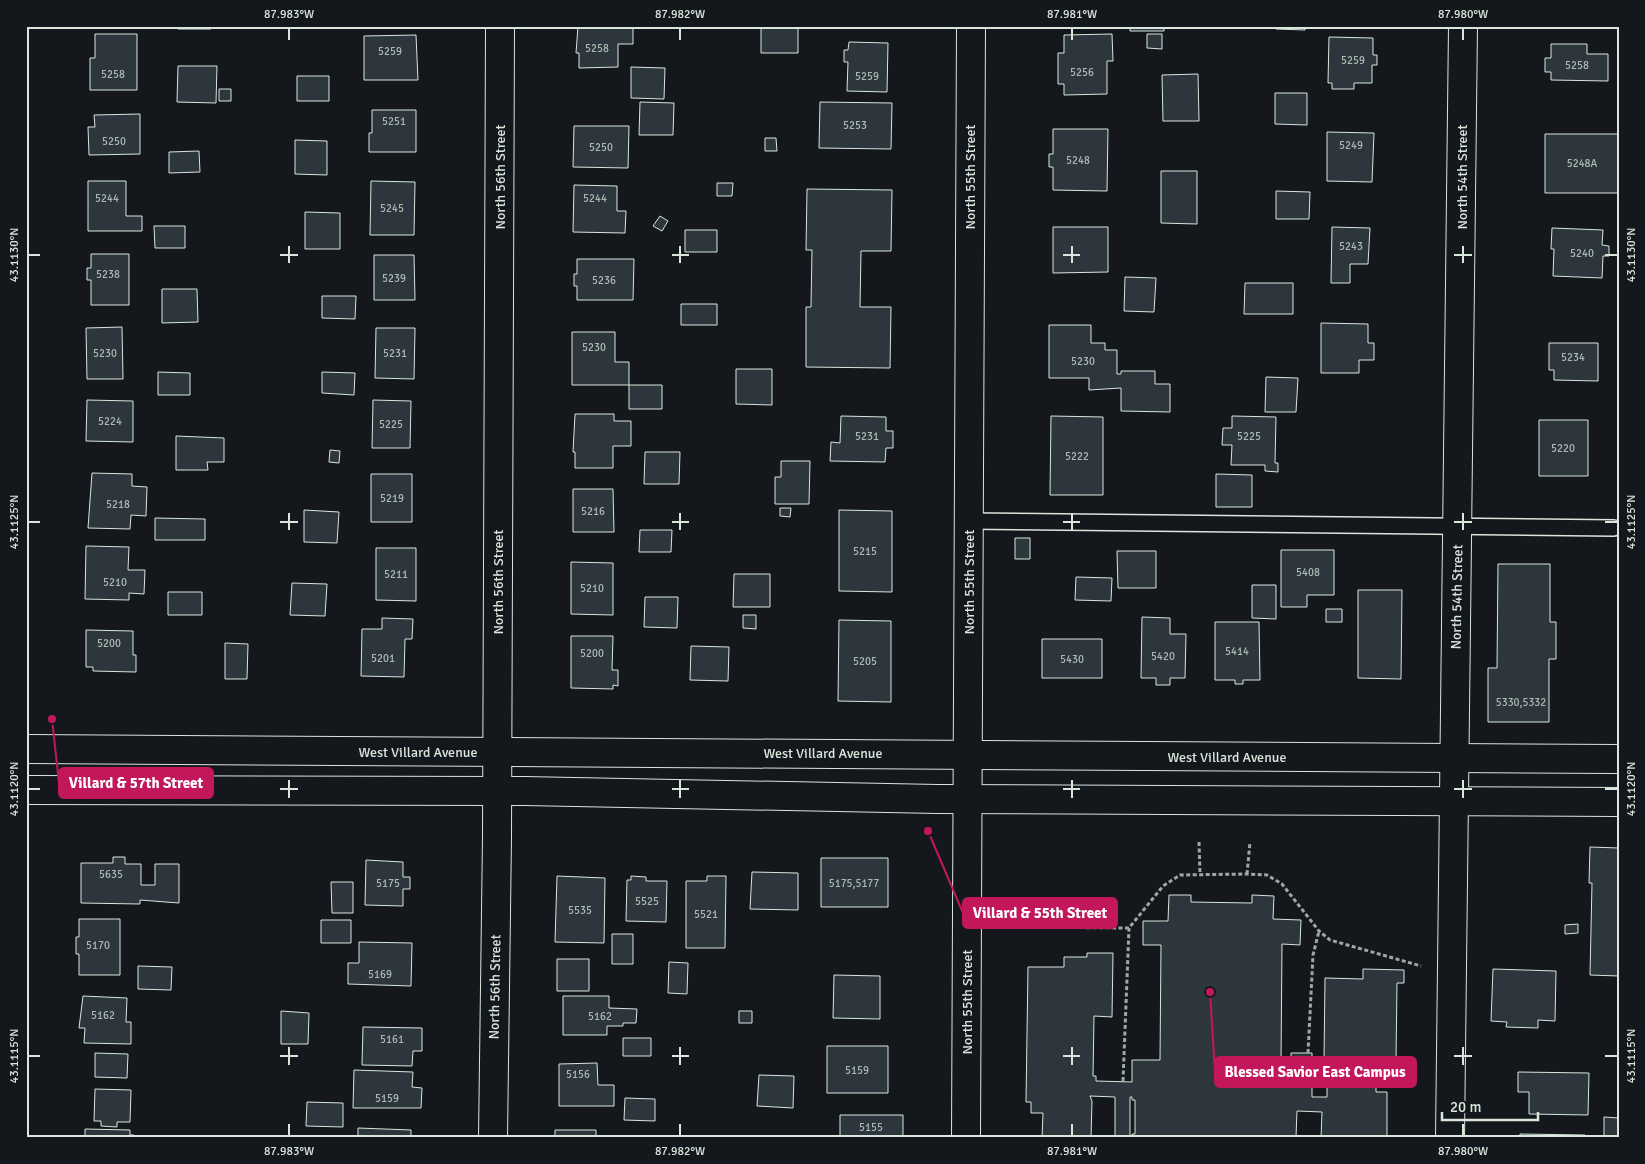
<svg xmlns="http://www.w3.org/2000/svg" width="1645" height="1164" font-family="Signika,sans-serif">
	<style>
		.building { fill: #2c363c; stroke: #d8e6dc }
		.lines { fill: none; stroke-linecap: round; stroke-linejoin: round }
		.lane-casing { stroke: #d8e6dc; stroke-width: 18 }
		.street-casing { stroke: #d8e6dc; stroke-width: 30 }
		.secondary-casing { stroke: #d8e6dc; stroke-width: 30 }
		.path { stroke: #9da8a2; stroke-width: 3; stroke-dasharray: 4 2.5; stroke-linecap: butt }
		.lane { stroke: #14181c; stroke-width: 15 }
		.street { stroke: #14181c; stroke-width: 28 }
		.secondary { stroke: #14181c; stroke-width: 28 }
		.ticks { fill: none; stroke: #d8e6dc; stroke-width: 2 }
		.labels { text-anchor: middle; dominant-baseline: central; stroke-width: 4; stroke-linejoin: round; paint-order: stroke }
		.number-label { font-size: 11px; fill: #adbab4 }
		.street-label { font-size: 14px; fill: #d8e6dc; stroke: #14181c }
		.leader { fill: none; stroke: #c2185b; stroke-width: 2 }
		.callout-dot { fill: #c2185b; stroke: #14181c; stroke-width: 2 }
		.callout { fill: #c2185b; stroke: #c2185b; stroke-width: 2 }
		.callout-label { font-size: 15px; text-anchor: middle; font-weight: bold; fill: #fff }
		.neatline { fill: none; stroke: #d8e6dc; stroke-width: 2 }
		.ticks-label { font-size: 12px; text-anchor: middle; fill: #d8e6dc }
	</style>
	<rect width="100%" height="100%" fill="#14181c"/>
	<path class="building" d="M178 26H211V29H178Z
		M578 26H633V44H618V67L579 68V53H576Z
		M761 26H798V53H761Z
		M1130 26H1164V31H1130Z
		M1276 26H1306L1305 30 1276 29Z
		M95 34H137V90H90V58H95Z
		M1112 34 1113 61H1107V94L1064 95V84H1058V53H1064V35Z
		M1147 34H1162V49L1147 48Z
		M416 35 418 80H364V36Z
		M1329 37 1373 38V55H1377V65H1372V83H1354V89H1332V83H1328Z
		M849 42 888 43 887 92 847 91 848 62H844V50H848Z
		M1551 44H1587V54H1608V81L1551 80V72H1545V58H1551Z
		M178 66H217L216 103 177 102Z
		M631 67 665 68 664 99 631 98Z
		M1198 74 1199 121H1163L1162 75Z
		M297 76H329V101H297Z
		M219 89H231V101H219Z
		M1275 93H1307V125L1275 124Z
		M640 102 674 103 673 135H639Z
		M820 102 892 103 891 149 819 148Z
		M372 110H416V152H369V133H372Z
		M140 114V154L89 155 88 127H95L94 115Z
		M574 126H629L628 168 573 167Z
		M1053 129H1108L1107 191 1053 190V167H1049V154H1053Z
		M1327 132 1374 133 1372 182 1327 181Z
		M1545 134H1619V193H1545Z
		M765 138H776L777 151H765Z
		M295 140 327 141V175L295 174Z
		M199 151 200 172 169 173V152Z
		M1161 171H1197V224L1161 223Z
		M88 181H126V216H142V231H88Z
		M371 181 415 182 414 235H370Z
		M717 183H733L732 196H717Z
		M574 185 617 186V211H626L625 233 573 232Z
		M807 189 892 190 891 251H861L860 307H891L890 368 806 367V307H811L812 250H806Z
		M1276 191 1310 192 1309 219H1276Z
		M305 212 340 213V249H305Z
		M660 216 668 221 662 231 653 226Z
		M154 226H185V248H155Z
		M1053 227H1108V272L1053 273Z
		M1332 227 1370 228 1368 264H1350V283H1331Z
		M1552 228 1603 230 1602 245 1609 246V256H1603L1602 278 1553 276 1554 249H1551Z
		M685 230H717V252H685Z
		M91 254H129V305H91V280H87V268H91Z
		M374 255H414L415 300H374Z
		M577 259H634L633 300H577V286H574V274H577Z
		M1125 277 1156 278 1154 312 1124 311Z
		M1245 283H1293V314H1244Z
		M162 289H197L198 322 162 323Z
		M322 296H356L355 319 322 318Z
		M681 304H717V325H681Z
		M1321 323 1368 324V343H1374V360H1359V373H1321Z
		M1049 325H1091V343H1105V350H1117V374H1121V371H1155V384H1170V412L1121 411V388L1089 390V378H1049Z
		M122 327 123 379H87L86 328Z
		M376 328H415L414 379 375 378Z
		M572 332H615V362H629V385H572Z
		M1549 343H1598V381L1554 380V370H1549Z
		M736 369H772V405L736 404Z
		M158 372 190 373V395H158Z
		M322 372 355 373 354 395 322 393Z
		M1266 377 1298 378 1296 412H1265Z
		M629 385H662V409H629Z
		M87 400 133 401V442L86 441Z
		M373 400 411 401 410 448H372Z
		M575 414H614V421H631V446H613V468H575V452H573Z
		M841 416 886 417V431H893V448H886L885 462 830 461 831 442 840 443Z
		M1051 416 1103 417V495H1050Z
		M1232 416 1276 417 1275 463H1278V472L1265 471V465H1231L1232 445H1222L1223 428H1232Z
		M1539 420H1588V476H1539Z
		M176 436 224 438V462H207L208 470H176Z
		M330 450 340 451 339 463 329 462Z
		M645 452H680L679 484H644Z
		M781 461H810L809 504H775V477H781Z
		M92 473 132 474V486L147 487 146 516 131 515 130 529 88 528Z
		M371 474H412V522H371Z
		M1216 474 1252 475V507H1216Z
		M573 489H613L614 532H573Z
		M780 508H791L790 517 780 516Z
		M304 510 339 512 337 543 304 542Z
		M839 510 892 511V592L839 591Z
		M155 518 205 519V540H155Z
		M640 530H672L671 552H639Z
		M1015 538H1030V559H1015Z
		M86 546 129 547 128 570H145L144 594 129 593V600L85 599Z
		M376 548H416V601L376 600Z
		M1281 550H1334V595H1307V607H1281Z
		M1117 551H1156V588H1118Z
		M571 562 613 563V615L571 614Z
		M1498 564H1550V622H1556V659H1549V722H1488V668H1497Z
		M734 574H770V607H733Z
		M1076 577 1112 578 1111 601 1075 600Z
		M292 583 327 584 325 616 290 615Z
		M1252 585H1276V619L1252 618Z
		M1358 590H1402L1401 679 1358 678Z
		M168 592H202V615H168Z
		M645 597H678L677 628 644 627Z
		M1326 609H1342V622H1326Z
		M743 615H756V629L743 628Z
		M1142 617 1170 618V634H1186L1185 678H1170V685H1156V678H1141Z
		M382 618 413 619 412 639H405L404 677 361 676 362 629H382Z
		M839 620 891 621V702L838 701Z
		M1215 622H1259L1260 680H1243V684H1235V680H1215Z
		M86 630 133 631V655H136V672L93 671V667H86Z
		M571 636H613L612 670H618V686L613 685V689L571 688Z
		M1042 639H1102V678H1042Z
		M225 643 248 644 247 679H225Z
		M691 646 729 647 728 681 690 680Z
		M1590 847 1619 848V976L1590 975 1592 883H1589Z
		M113 857H125V864H141V885H155V864H179V903L140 900V904L81 903V863H113Z
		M821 858H888V907H821Z
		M366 860 403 862V877H410V889H403V906L365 905Z
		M752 872 798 873V910L750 909Z
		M557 876 605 878 604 943 555 942Z
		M631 876 646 877V881H667L666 922 626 921 627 880H631Z
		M707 876H726L725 948H686V881H707Z
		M331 882H353V913H332Z
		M1169 895H1191V902L1252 903V895L1274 896 1273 919 1301 920 1300 945 1282 944 1281 1061H1291V1053H1312V1097H1327V1060H1324L1325 978 1363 979V969L1404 970V983H1397L1396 1061 1376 1060V1092H1387V1138H1321L1322 1112 1297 1111 1296 1137 1132 1138V1134H1135V1100H1132V1097H1130V1138H1115V1097L1090 1096 1092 1101 1091 1138H1042L1043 1113H1031V1102H1026L1028 967H1064V957H1087V953H1113L1112 1017 1094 1016 1093 1076H1096V1081L1132 1082V1060H1160L1161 945H1143V921H1168Z
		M79 919H120V975H79V954H76V937H79Z
		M321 920H351V943H321Z
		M1578 924V933L1565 934V925Z
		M612 934H633V964H612Z
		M359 942 412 943 411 986 348 984V963H359Z
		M557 959H589V991H557Z
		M669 962 688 963 687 994 668 993Z
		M138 966 172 967 171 990 138 989Z
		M1493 969 1556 971 1555 1021 1538 1020V1028L1506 1027 1507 1022 1491 1021Z
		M834 975 880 976V1019L833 1018Z
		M83 996 127 998 126 1022H131V1044L84 1043 85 1028H79Z
		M563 996H609V1008L637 1009 636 1023H623V1026H607V1035H563Z
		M281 1011 309 1013 308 1044H281Z
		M739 1011H752V1023H739Z
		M363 1027 422 1028V1051H413L412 1066 362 1065Z
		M623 1038H651V1056H623Z
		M827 1046H888V1093H827Z
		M95 1053 128 1054 127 1078 95 1077Z
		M597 1063 598 1085H614V1106H559V1064Z
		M354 1070 413 1072 412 1087 422 1088 421 1108H353Z
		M1518 1072 1589 1073 1588 1115 1529 1114V1092H1518Z
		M759 1075 794 1076 793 1108 757 1106Z
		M95 1089 131 1090 130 1122H117V1127L101 1126V1121H94Z
		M625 1098 655 1099V1121L624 1120Z
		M307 1102 343 1103V1127L306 1126Z
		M840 1115H903V1138H840Z
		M1604 1117 1619 1118V1138H1604Z
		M358 1128 411 1130V1138H358Z
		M85 1129 130 1130V1135H134V1138H85Z
		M555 1130H596V1138H555Z
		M1520 1134 1585 1135V1138H1520Z"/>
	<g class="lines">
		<g class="lane-casing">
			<path id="lane" d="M969 521 1614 528"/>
		</g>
		<g class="street-casing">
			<path id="street" d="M493 1138 497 836 500 26
				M966 1138 971 26
				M1450 1138 1463 26"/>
		</g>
		<g class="secondary-casing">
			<path id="secondary" d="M26 749 1619 759
				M26 790 524 791 938 799 1619 802"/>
		</g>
		<path class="path" d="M1199 842 1200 874
			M1247 874 1250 842
			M1008 927 1129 928 1163 886 1180 875 1247 874 1267 875 1282 884 1319 931 1330 940 1421 966
			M1308 1053 1313 955 1319 931
			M1123 1081 1129 928"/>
		<use href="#lane" class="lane"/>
		<use href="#street" class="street"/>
		<use href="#secondary" class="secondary"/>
	</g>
	<path class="ticks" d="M289 28V40M680 28V40M1072 28V40M1463 28V40M289 246V263M680 246V263M1072 246V263M1463 246V263M28 255H40M280 255H298M672 255H689M1063 255H1080M1454 255H1472M1605 255H1618M289 513V530M680 513V530M1072 513V530M1463 513V530M28 522H40M280 522H298M672 522H689M1063 522H1080M1454 522H1472M1605 522H1618M289 780V798M680 780V798M1072 780V798M1463 780V798M28 789H40M280 789H298M672 789H689M1063 789H1080M1454 789H1472M1605 789H1618M289 1047V1065M680 1047V1065M1072 1047V1065M1463 1047V1065M28 1056H40M280 1056H298M672 1056H689M1063 1056H1080M1454 1056H1472M1605 1056H1618M289 1124V1136M680 1124V1136M1072 1124V1136M1463 1124V1136"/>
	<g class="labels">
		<g class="number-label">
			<text x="597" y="48">5258</text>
			<text x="390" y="51">5259</text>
			<text x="1353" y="60">5259</text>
			<text x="1577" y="65">5258</text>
			<text x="1082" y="72">5256</text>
			<text x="113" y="74">5258</text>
			<text x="867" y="76">5259</text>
			<text x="394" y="121">5251</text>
			<text x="855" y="125">5253</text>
			<text x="114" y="141">5250</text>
			<text x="1351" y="145">5249</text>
			<text x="601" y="147">5250</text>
			<text x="1078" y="160">5248</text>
			<text x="1582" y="163">5248A</text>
			<text x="107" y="198">5244</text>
			<text x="595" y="198">5244</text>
			<text x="392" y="208">5245</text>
			<text x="1351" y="246">5243</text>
			<text x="1582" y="253">5240</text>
			<text x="108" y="274">5238</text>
			<text x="394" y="278">5239</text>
			<text x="604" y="280">5236</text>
			<text x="594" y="347">5230</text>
			<text x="105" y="353">5230</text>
			<text x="395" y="353">5231</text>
			<text x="1573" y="357">5234</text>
			<text x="1083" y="361">5230</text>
			<text x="110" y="421">5224</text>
			<text x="391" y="424">5225</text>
			<text x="867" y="436">5231</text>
			<text x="1249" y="436">5225</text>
			<text x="1563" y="448">5220</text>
			<text x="1077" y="456">5222</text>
			<text x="392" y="498">5219</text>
			<text x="118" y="504">5218</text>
			<text x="593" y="511">5216</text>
			<text x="865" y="551">5215</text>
			<text x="1308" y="572">5408</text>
			<text x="396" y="574">5211</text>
			<text x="115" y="582">5210</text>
			<text x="592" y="588">5210</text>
			<text x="109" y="643">5200</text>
			<text x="1237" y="651">5414</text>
			<text x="592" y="653">5200</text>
			<text x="1163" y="656">5420</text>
			<text x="383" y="658">5201</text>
			<text x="1072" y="659">5430</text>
			<text x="865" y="661">5205</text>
			<text x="1521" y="702">5330,5332</text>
			<text x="111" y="874">5635</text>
			<text x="388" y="883">5175</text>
			<text x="854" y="883">5175,5177</text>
			<text x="647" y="901">5525</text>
			<text x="580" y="910">5535</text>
			<text x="706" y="914">5521</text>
			<text x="98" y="945">5170</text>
			<text x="380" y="974">5169</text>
			<text x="103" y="1015">5162</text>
			<text x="600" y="1016">5162</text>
			<text x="392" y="1039">5161</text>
			<text x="857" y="1070">5159</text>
			<text x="578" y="1074">5156</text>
			<text x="387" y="1098">5159</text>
			<text x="871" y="1127">5155</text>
		</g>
		<g class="street-label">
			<text transform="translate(500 177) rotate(-90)">North 56th Street</text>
			<text transform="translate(970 177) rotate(-90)">North 55th Street</text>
			<text transform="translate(1462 177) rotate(-90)">North 54th Street</text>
			<text transform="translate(498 582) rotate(-90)">North 56th Street</text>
			<text transform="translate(969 582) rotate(-90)">North 55th Street</text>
			<text transform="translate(1457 597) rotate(-89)">North 54th Street</text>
			<text x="418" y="752">West Villard Avenue</text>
			<text x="823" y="753">West Villard Avenue</text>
			<text x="1227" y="757">West Villard Avenue</text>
			<text transform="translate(495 987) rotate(-89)">North 56th Street</text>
			<text transform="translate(967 1002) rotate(-90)">North 55th Street</text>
		</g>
	</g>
	<path class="leader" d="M52 719L59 783M928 831L963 913M1210 992L1215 1072"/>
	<g class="callout-dot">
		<circle cx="52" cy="719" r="5"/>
		<circle cx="928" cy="831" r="5"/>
		<circle cx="1210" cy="992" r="5"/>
	</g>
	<g class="callout">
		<rect x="59" y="768" width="154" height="30" rx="5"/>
		<rect x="963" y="898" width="154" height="30" rx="5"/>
		<rect x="1215" y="1057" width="201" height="30" rx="5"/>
	</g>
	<g class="callout-label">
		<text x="136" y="788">Villard &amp; 57th Street</text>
		<text x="1040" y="918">Villard &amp; 55th Street</text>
		<text x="1315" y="1077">Blessed Savior East Campus</text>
	</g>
	<rect width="1645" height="1164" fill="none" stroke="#14181c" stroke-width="55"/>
	<path d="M1442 1112v8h96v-8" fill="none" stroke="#d8e6dc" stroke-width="2.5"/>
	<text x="1450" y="1112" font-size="15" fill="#d8e6dc" stroke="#14181c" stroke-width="4" paint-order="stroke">20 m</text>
	<rect x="28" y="28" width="1590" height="1108" class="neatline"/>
	<g class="ticks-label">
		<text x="289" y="18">87.983°W</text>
		<text x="680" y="18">87.982°W</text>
		<text x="1072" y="18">87.981°W</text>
		<text x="1463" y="18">87.980°W</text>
		<text transform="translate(14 255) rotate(-90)" y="4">43.1130°N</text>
		<text transform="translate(1631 255) rotate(-90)" y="4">43.1130°N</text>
		<text transform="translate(14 522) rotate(-90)" y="4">43.1125°N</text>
		<text transform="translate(1631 522) rotate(-90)" y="4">43.1125°N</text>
		<text transform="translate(14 789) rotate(-90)" y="4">43.1120°N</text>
		<text transform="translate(1631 789) rotate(-90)" y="4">43.1120°N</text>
		<text transform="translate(14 1056) rotate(-90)" y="4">43.1115°N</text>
		<text transform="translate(1631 1056) rotate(-90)" y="4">43.1115°N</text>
		<text x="289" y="1155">87.983°W</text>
		<text x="680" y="1155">87.982°W</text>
		<text x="1072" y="1155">87.981°W</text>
		<text x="1463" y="1155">87.980°W</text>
	</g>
</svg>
